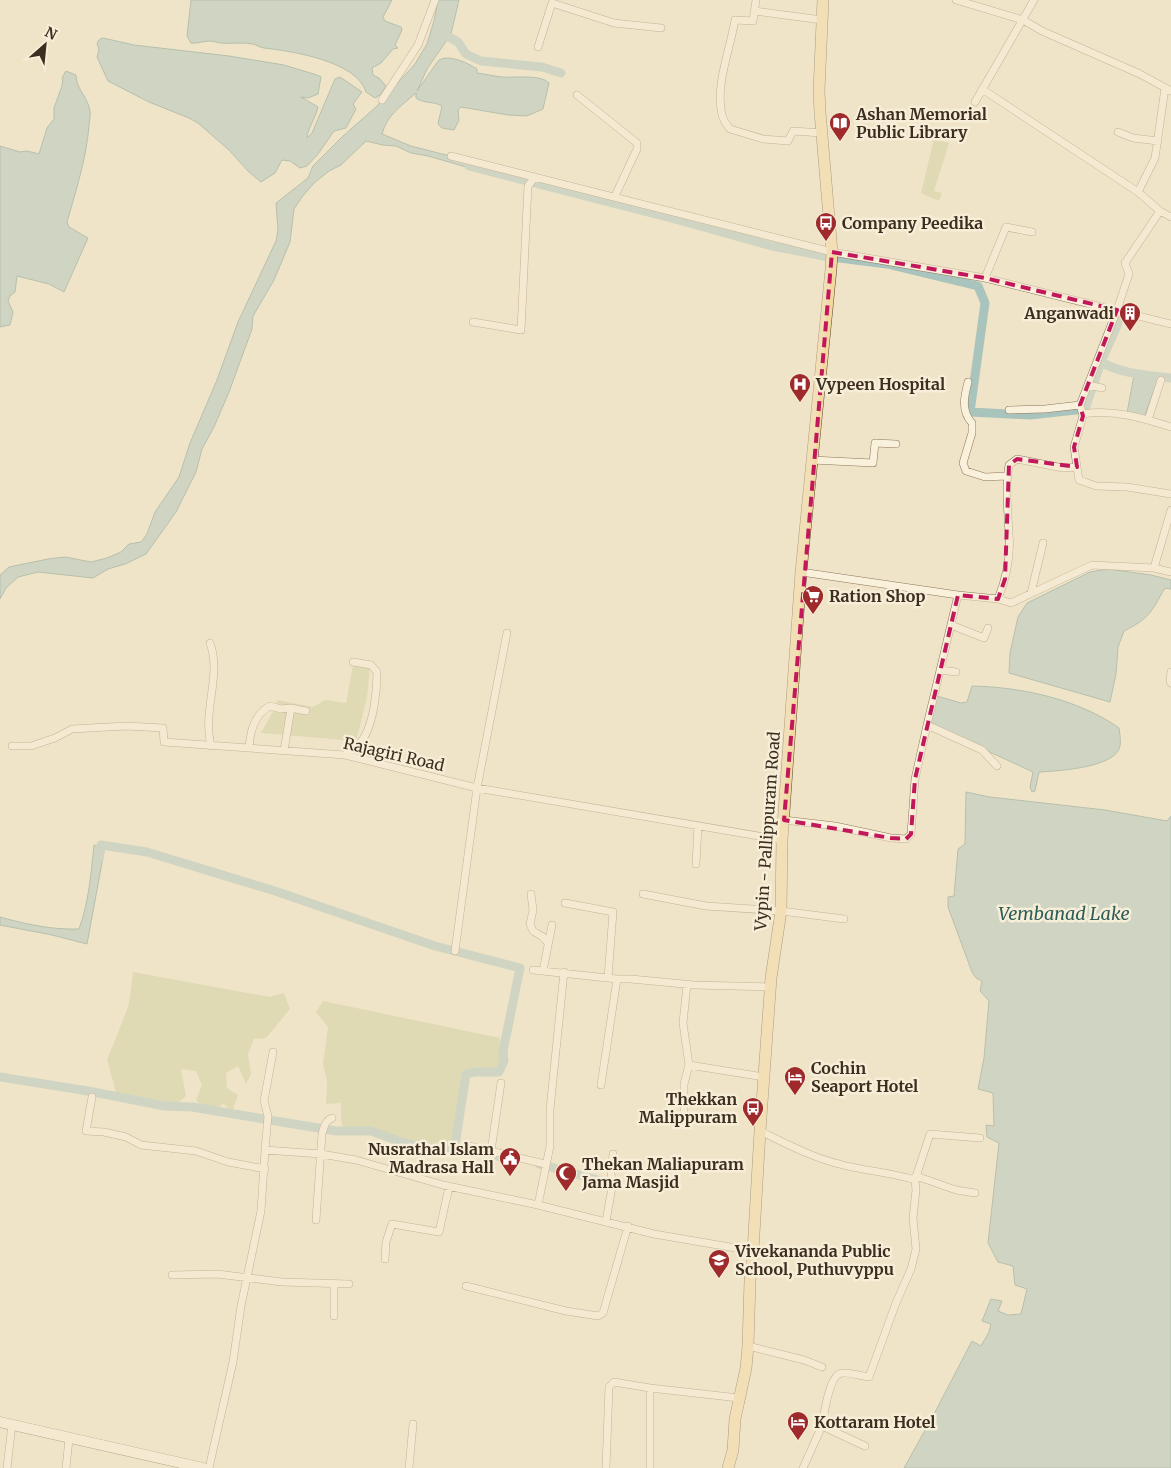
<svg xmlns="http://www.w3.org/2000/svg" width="1171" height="1468" font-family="Merriweather,serif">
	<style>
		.green { fill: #c9cf9b }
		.water { fill: #a9c4bc; stroke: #6f938a }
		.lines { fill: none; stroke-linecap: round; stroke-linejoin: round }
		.canal { stroke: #a9c4bc; stroke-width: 9 }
		.street-casing { stroke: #8d765c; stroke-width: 8 }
		.secondary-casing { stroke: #6f573f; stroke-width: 11 }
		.primary-casing { stroke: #5b4430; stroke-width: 12 }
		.street { stroke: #faf1dc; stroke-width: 7 }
		.secondary { stroke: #faf1dc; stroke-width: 10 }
		.primary { stroke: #f3d9a0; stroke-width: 11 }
		.marked { fill: none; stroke: #c2185b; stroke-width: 4; stroke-dasharray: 10 6; stroke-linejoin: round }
		.labels { text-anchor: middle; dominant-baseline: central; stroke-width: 5; stroke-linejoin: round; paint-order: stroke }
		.poi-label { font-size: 16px; font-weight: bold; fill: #3d2e20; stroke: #f7eed8; text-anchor: start }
		.street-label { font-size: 16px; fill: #3d2e20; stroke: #f7eed8 }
		.water-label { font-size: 18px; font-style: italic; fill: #2f5d5a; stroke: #f7eed8 }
	</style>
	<rect width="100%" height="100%" fill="#f0e4c8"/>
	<path class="green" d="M934 139 949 143 934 191 942 193 939 201 921 193Z
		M353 665 370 666 367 698 356 741 261 733 276 706 277 700 313 707 325 700 346 703Z
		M133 972 270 997 284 993 290 1009 266 1038 254 1039 248 1054 251 1074 246 1084 238 1066 226 1073 227 1088 238 1095 232 1112 223 1103 217 1110 204 1109 196 1100 202 1085 196 1071 181 1069 186 1096 176 1104 125 1096 116 1093 107 1059 114 1043 129 1004Z
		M323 1001 500 1038 499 1065 496 1068 470 1071 458 1148 427 1146 390 1136 367 1127 343 1128 341 1120V1103L326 1104 327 1081 323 1064 328 1027 316 1012Z"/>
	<path class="water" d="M191 0H392L383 17 385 21 401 27 402 30 395 45 398 48 393 49 381 63 372 68 373 75 379 78 386 86 381 94 375 98 366 92C357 61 291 51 264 48 259 47 256 45 253 44 243 42 231 44 221 43 218 43 214 41 210 41 203 41 197 44 191 43L187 36Z
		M438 0H459L451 34 427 69 417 91 438 61C447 53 468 63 477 69V73C485 74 493 76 502 77 514 78 541 74 549 83L543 109 527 116 508 115 461 107 458 110 459 120 454 130 442 128 438 124 442 106C434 101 424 104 416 98V93C401 106 387 115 382 134L411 146 454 157 487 169H473L428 156 411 153 396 146 383 145 366 141 341 165 329 171 314 183 302 197 294 209 290 242 274 280 253 316 252 329 229 392 214 427 202 449 196 472 176 512 146 554 125 564 108 569 93 578 38 572 18 577 6 588 0 599V575L9 567 48 559 65 557 91 562 107 558 121 552 129 544 141 542 147 534 155 512 179 477 190 443 217 380 238 322 276 241 278 230 276 203 308 178 313 166 343 136 376 107 415 64 427 44 434 21Z
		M103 38 134 45 229 56 284 65 317 75 321 77 318 94 308 98 301 97 318 107C316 117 307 130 307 138L312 133 335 79 340 77 362 92 353 104 356 109 346 128 334 131 318 154 307 166 300 168 290 161 282 160 275 173 261 182 249 172 229 150 198 123 189 118 149 102 108 81 97 57 99 50 97 43 100 39Z
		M66 71 76 75C76 89 88 97 90 111 91 116 89 121 89 126 86 160 76 190 67 222L69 227 88 238 64 292 49 284 17 276 15 292 10 296 8 301 13 312 10 325 0 327V146L20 152 27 151 39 154 47 128 54 119V108L62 86 63 76Z
		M1134 375 1158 379 1144 418 1127 413Z
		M1108 569 1151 575 1171 580V589L1165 588C1151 612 1150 618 1124 631L1118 647 1116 674 1110 702 1009 673 1010 653 1018 617 1027 603 1090 572Z
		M972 686C1021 687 1078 699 1119 728 1120 736 1122 745 1118 751 1107 768 1058 771 1039 772L1035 791 1032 792 1030 787 1033 772 938 728 929 722 937 696 961 703 967 702Z
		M966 792 990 797 1105 810 1167 821 1171 816V1468H904L933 1416 972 1341 981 1346 989 1332 991 1324 982 1321 991 1299 1002 1301 998 1311 1008 1315 1021 1314 1027 1289 1015 1285 1013 1266 998 1262 988 1243 999 1143 987 1137 986 1125 994 1126 993 1093 978 1089 984 1058 989 1001 980 991 982 981 976 978 972 972 948 907V897L954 896 958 849 965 844Z
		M94 845 101 848 104 852 87 944 52 935 0 925V917C25 924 52 930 79 929 89 902 91 873 94 845Z"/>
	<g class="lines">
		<path class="canal" d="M440 32 458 42 466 54 481 61 542 67 561 73
			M469 166 675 219 772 246 824 256 887 264 978 286 985 303 970 412 1030 415 1085 409 1101 362 1117 326 1120 315
			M1101 362C1122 374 1147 375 1171 378
			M99 858 101 845 147 852 275 891 435 946 520 968 503 1051 504 1061 499 1072H475L466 1074 454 1152
			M0 1077 88 1091 165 1106 192 1107 336 1131H371L404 1143 450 1152 472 1150 501 1157
			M539 1164 605 1182"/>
		<g class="street-casing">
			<path id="street" d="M756 0 753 21 735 20C730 50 715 85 722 115 723 120 727 125 730 129L763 139 788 141 793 131 822 133
				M956 0 1023 20 1042 31 1140 74 1171 91
				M755 11 822 20
				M538 47 552 3 614 23 661 28
				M982 89 1138 192
				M577 95 637 143V149L615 196
				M382 100 418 45 435 0
				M975 102 1034 0
				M1118 132 1133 138 1158 141
				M451 156 832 252 985 278 1171 324
				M1160 211 1171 217
				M985 278 1006 227 1032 232
				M473 322 521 330 528 186 535 177
				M968 382C964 397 961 411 972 423V433L963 463 966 471 985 477 1007 476
				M1088 385 1102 388
				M1009 410 1045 409 1080 405
				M1083 414C1113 409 1143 418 1171 427
				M1148 420 1161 380
				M812 460 873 463 875 443 896 444
				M1077 467 1074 447 1083 416 1080 405 1117 310 1129 274 1125 263 1160 211 1138 192 1155 158 1165 88
				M1154 568 1171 572
				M801 572 958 595 998 599 1011 603 1092 565 1154 568 1171 510
				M1031 593 1043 543
				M958 595 927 725 982 750 997 766
				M998 599C1006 579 1011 556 1009 534 1008 511 1005 488 1009 465L1017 459 1063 468 1077 467 1079 480 1096 486 1127 487 1171 494
				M951 625 984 638 988 628
				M210 643C222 676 202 710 211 746
				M940 670 956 672
				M1171 672 1170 681 1171 683
				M12 746H31L55 738 72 729 126 726 163 728 164 742 345 755 477 788 782 840
				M249 748C250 732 254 714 270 706L281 709 291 708
				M284 751 291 708 306 711
				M345 755C351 750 359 745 363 739 374 722 377 691 377 672L371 665 353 662
				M784 820 835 826 891 838 906 839 911 834 915 779 927 725
				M696 864 698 826
				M531 894 533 910 530 924 533 931 543 937 547 942
				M643 894 706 906 781 911 844 919
				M565 903 613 912 608 978
				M455 951 477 788 507 633
				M533 970 617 979H631L694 985 770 987
				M543 971 552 925
				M687 985 683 1023 689 1065
				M601 1085 617 979
				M92 1097 86 1131 104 1132 126 1137 141 1145 196 1151 228 1162 265 1169
				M684 1124V1084L689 1065 764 1077
				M760 1131C785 1143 811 1157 839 1164 864 1171 890 1172 915 1180
				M469 1146 545 1164
				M265 1150 268 1116 264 1101 273 1052
				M491 1151 501 1083
				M916 1176 956 1190 975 1193
				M538 1205 550 1146V1109L564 972
				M316 1220 322 1134C324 1127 325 1121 332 1118
				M606 1221 613 1182 611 1174 613 1154
				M385 1259 386 1242 392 1224 439 1232 449 1187
				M172 1275 217 1274 282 1282 349 1284
				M334 1284V1316
				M466 1286 566 1311 598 1316 603 1313 628 1226
				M748 1346 804 1360 822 1367
				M650 1388 739 1398
				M822 1426C824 1415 829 1374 842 1373 850 1372 860 1376 869 1377L896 1303 911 1269 916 1249 913 1218 916 1190 915 1180 930 1134 980 1138
				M7 1468 12 1424
				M66 1468 69 1439
				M209 1468 233 1362 241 1306 261 1211 265 1150 321 1154 356 1160 443 1185 538 1205 654 1234 753 1251
				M409 1468 413 1424
				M606 1468 609 1387 614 1382 650 1388V1468
				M803 1468 822 1426 865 1446"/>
		</g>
		<g class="secondary-casing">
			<path id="secondary" d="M0 1422 203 1468"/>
		</g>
		<g class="primary-casing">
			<path id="primary" d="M728 1468 733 1450 735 1419 746 1368 748 1346 750 1281 753 1251 760 1131 771 978 781 911 782 840 801 572 831 269 832 252 820 112 819 91 823 0"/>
		</g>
		<use href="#street" class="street"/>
		<use href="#secondary" class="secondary"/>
		<use href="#primary" class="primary"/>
	</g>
	<path d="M0 0H1171V1468H0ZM832 252 985 278 1117 310 1080 405 1083 416 1074 447 1077 467 1017 459 1009 465 1005 579 998 599 958 595 915 779 911 834 906 839 891 838 784 820Z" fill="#f0e4c8" fill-opacity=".55" fill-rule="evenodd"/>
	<path class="marked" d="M832 252 985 278 1117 310 1080 405 1083 416 1074 447 1077 467 1017 459 1009 465 1005 579 998 599 958 595 915 779 911 834 906 839 891 838 784 820Z"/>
	<defs>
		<g id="library-pin" transform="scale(1.125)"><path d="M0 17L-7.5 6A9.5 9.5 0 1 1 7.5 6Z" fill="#9e2a2b" stroke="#f7eed8"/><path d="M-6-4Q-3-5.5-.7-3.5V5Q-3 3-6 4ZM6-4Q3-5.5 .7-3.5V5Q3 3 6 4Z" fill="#fff"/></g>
		<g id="bus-pin" transform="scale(1.125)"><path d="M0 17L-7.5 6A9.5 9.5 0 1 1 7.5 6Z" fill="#9e2a2b" stroke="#f7eed8"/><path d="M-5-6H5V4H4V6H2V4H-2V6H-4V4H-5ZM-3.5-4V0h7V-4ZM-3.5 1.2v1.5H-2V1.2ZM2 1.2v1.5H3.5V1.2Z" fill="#fff"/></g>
		<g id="building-pin" transform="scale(1.125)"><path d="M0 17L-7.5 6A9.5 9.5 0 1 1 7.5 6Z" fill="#9e2a2b" stroke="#f7eed8"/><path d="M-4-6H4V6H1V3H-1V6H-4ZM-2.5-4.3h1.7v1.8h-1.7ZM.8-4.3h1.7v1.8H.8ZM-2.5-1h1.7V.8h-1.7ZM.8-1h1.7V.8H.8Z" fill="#fff"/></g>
		<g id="hospital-pin" transform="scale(1.125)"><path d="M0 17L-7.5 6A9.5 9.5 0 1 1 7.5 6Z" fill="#9e2a2b" stroke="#f7eed8"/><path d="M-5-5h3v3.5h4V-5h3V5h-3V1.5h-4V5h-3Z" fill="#fff"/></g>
		<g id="supermarket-pin" transform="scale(1.125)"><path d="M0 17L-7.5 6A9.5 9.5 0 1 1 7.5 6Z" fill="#9e2a2b" stroke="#f7eed8"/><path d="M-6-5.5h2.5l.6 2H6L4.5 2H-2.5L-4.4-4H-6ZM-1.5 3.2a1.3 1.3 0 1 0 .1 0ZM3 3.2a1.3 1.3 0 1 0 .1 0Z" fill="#fff"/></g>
		<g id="hotel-pin" transform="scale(1.125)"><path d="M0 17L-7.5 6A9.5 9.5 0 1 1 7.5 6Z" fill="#9e2a2b" stroke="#f7eed8"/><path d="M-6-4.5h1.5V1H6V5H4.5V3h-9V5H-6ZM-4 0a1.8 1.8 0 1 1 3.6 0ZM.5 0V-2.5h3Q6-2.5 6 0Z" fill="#fff"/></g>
		<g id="civic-pin" transform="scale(1.125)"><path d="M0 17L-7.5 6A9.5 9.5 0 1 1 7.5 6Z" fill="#9e2a2b" stroke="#f7eed8"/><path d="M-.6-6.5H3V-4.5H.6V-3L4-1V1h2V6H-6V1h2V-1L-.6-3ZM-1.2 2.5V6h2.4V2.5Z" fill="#fff"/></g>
		<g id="mosque-pin" transform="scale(1.125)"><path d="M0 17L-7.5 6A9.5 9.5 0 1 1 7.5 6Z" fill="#9e2a2b" stroke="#f7eed8"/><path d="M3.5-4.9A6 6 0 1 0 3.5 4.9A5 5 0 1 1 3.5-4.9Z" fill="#fff"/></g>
		<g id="school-pin" transform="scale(1.125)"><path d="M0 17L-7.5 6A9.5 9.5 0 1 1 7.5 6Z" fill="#9e2a2b" stroke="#f7eed8"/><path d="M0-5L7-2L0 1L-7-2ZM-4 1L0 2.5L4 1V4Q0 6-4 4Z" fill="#fff"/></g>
	</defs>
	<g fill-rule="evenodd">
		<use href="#library-pin" x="840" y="123"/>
		<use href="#bus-pin" x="826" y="223"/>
		<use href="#building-pin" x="1130" y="313"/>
		<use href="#hospital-pin" x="800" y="384"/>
		<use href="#supermarket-pin" x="813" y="596"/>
		<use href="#hotel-pin" x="795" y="1077"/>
		<use href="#bus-pin" x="753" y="1108"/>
		<use href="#civic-pin" x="510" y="1158"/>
		<use href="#mosque-pin" x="566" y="1173"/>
		<use href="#school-pin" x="719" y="1260"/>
		<use href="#hotel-pin" x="798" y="1422"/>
	</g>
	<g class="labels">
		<g class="poi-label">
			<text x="856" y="114">Ashan Memorial<tspan x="856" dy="18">Public Library</tspan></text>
			<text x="842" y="223">Company Peedika</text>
			<text x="1114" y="313" text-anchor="end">Anganwadi</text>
			<text x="816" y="384">Vypeen Hospital</text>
			<text x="829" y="596">Ration Shop</text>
			<text x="811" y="1068">Cochin<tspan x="811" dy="18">Seaport Hotel</tspan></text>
			<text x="737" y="1099" text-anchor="end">Thekkan<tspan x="737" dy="18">Malippuram</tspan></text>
			<text x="494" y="1149" text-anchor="end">Nusrathal Islam<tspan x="494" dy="18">Madrasa Hall</tspan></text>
			<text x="582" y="1164">Thekan Maliapuram<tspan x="582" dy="18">Jama Masjid</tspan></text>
			<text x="735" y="1251">Vivekananda Public<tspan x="735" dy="18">School, Puthuvyppu</tspan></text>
			<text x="814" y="1422">Kottaram Hotel</text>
		</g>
		<g class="street-label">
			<text transform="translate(394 754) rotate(13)">Rajagiri Road</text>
			<text transform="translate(767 831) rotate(-86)">Vypin - Pallippuram Road</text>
		</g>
		<g class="water-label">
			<text x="1064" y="913">Vembanad Lake</text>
		</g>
	</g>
	<g transform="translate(45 45) rotate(27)" stroke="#f7eed8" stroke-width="4" paint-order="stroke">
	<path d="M0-4L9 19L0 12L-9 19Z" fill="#3d2e20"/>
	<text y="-8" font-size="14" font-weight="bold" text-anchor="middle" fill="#3d2e20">N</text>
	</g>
</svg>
